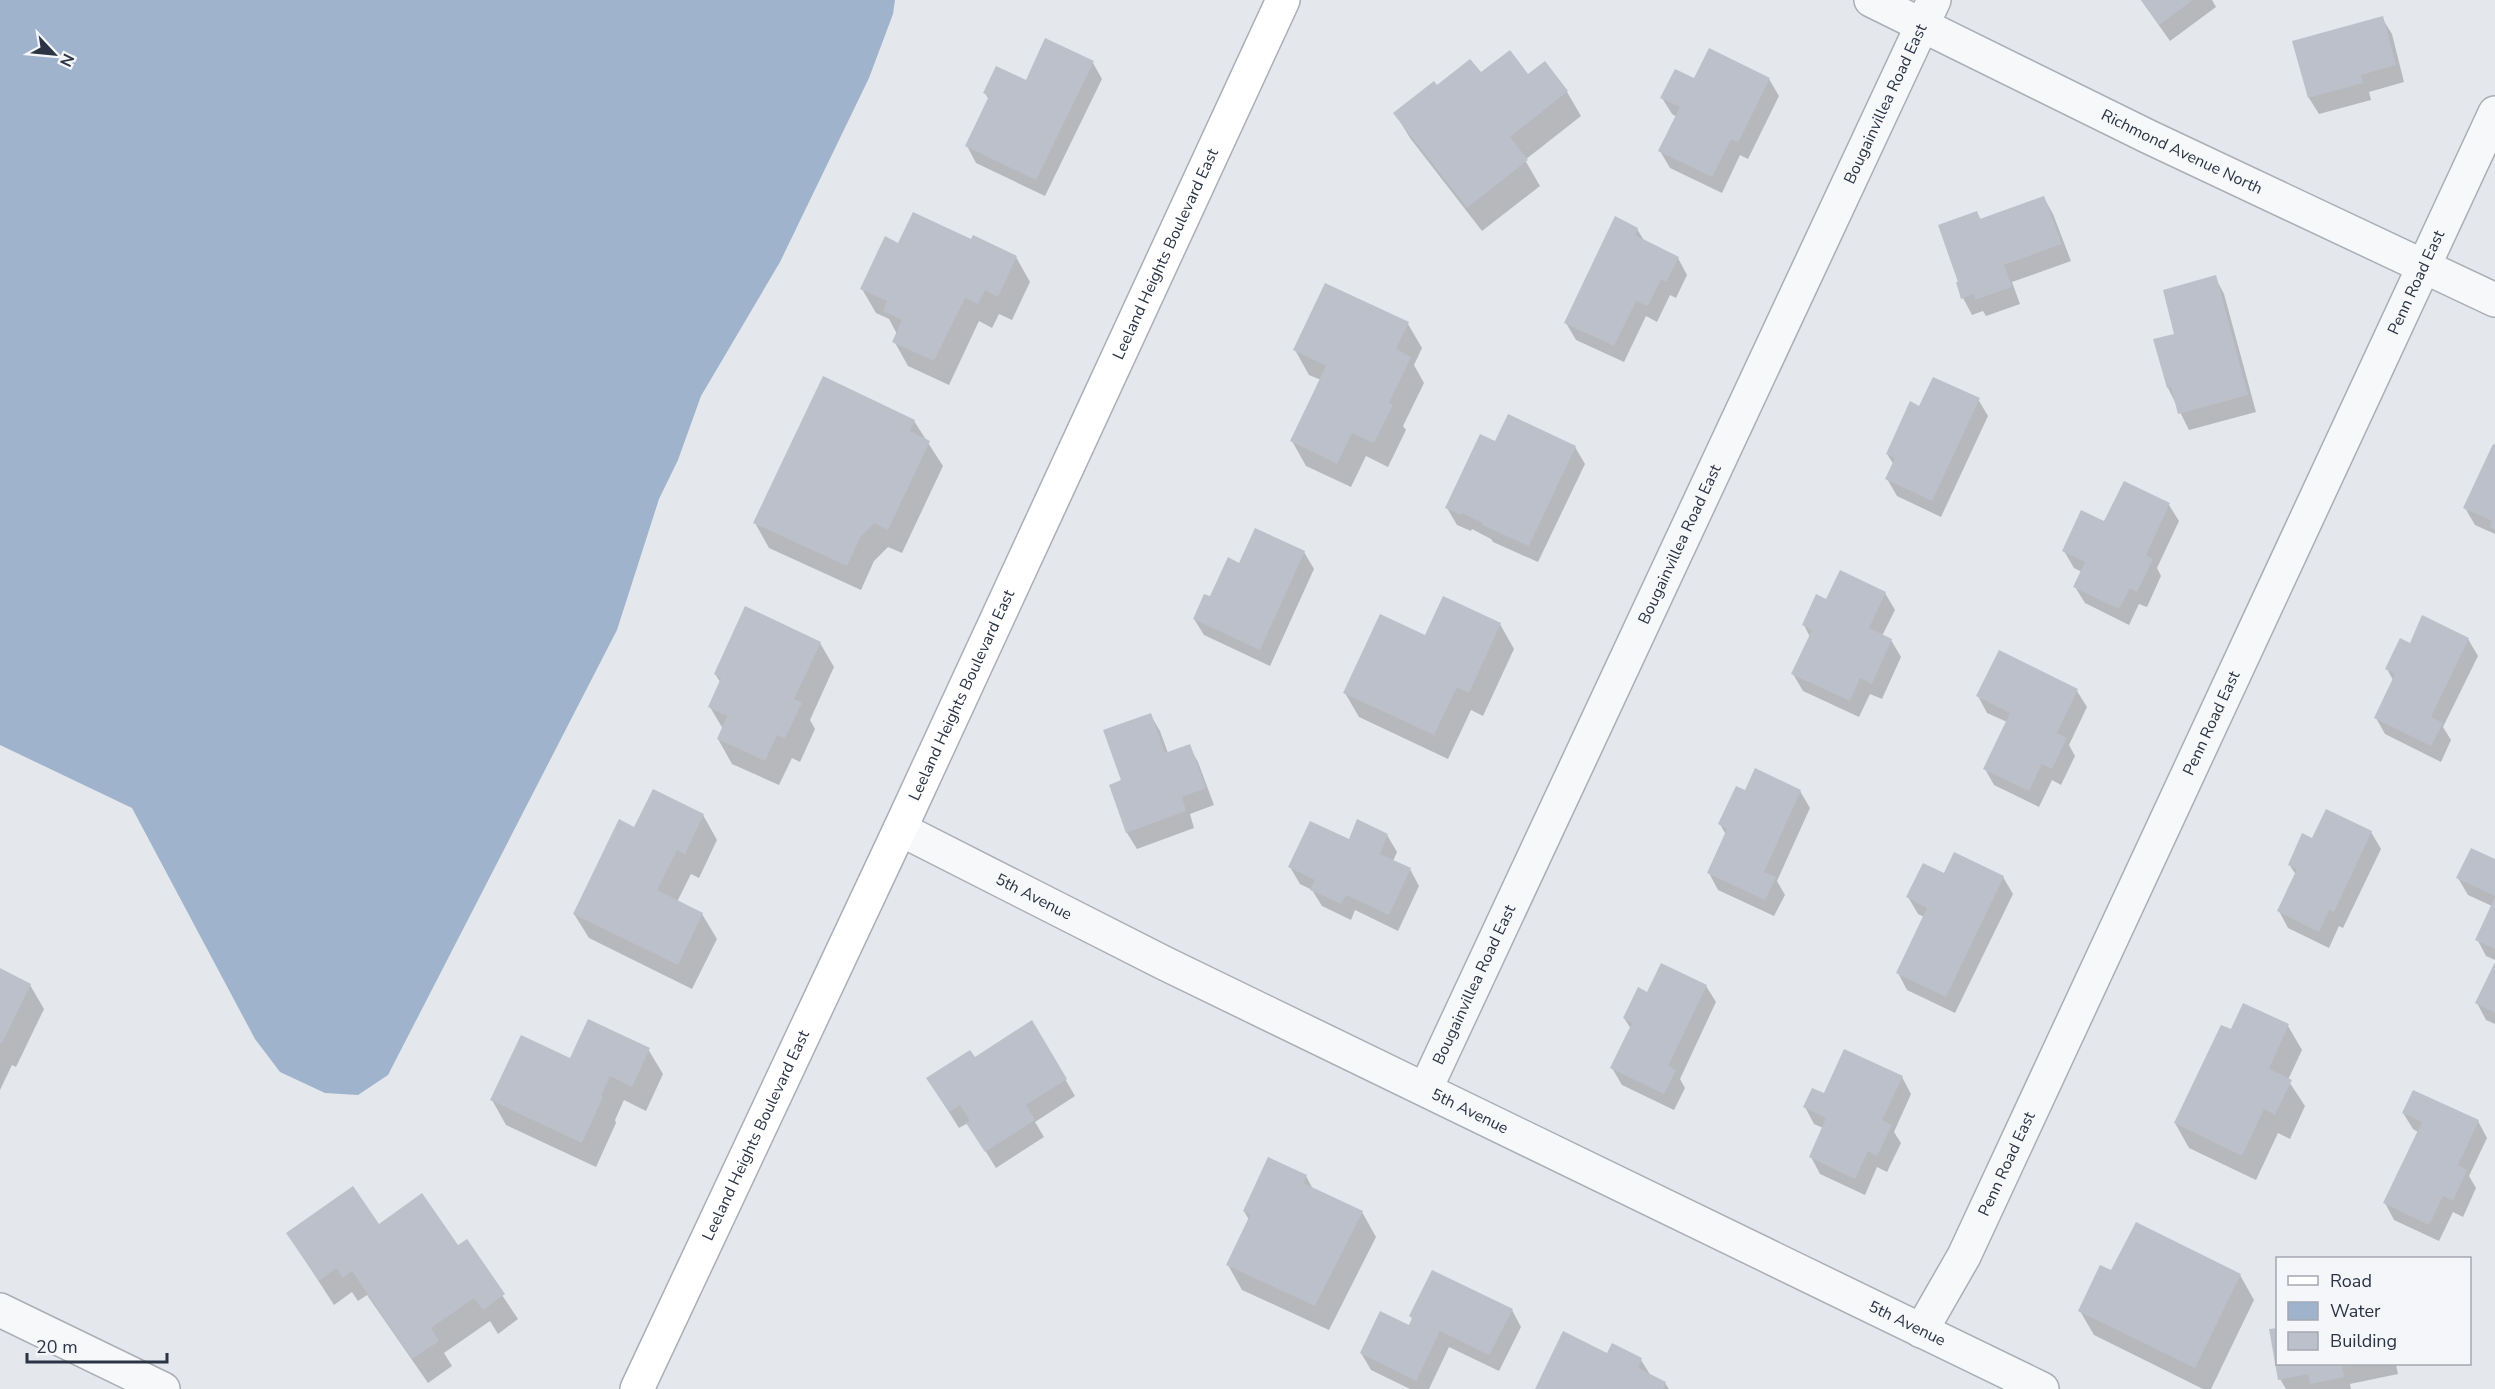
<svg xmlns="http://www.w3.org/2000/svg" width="2495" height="1389" font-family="'Nunito Sans',sans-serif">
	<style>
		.water { fill: #9fb4cc }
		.shadow { fill: #0003 }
		.building { fill: #bbc0ca }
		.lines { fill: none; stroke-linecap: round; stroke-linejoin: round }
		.minor-casing { stroke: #a9aeb7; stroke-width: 36 }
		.tertiary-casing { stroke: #a9aeb7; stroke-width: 36 }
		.secondary-casing { stroke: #a9aeb7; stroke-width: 36 }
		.minor { stroke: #f7f8fa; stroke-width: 33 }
		.tertiary { stroke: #f7f8fa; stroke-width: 33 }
		.secondary { stroke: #fff; stroke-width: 33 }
		.labels { text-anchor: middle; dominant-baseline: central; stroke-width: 4.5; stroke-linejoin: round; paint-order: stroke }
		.street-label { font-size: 16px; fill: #2b3445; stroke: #f4f6f9 }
	</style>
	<rect width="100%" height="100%" fill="#e4e7ec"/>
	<path class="water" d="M0 0H895L893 14 869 78 780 262 701 396 678 460 659 499 617 630 388 1075 358 1095 325 1093 280 1072 255 1039 132 808 0 745Z"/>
	<path class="shadow" d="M2141 0H2212L2216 7 2170 41Z
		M2382 18 2392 34 2404 82 2369 92 2371 100 2319 114 2309 98 2294 42Z
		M1093 63 1102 79 1045 196 976 163 967 146 989 100 985 93Z
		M1545 63 1567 92 1581 116 1525 160 1540 186 1482 231 1410 138 1395 113 1436 87 1480 74 1528 76Z
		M1769 79 1779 96 1748 159 1740 155 1722 193 1670 168 1660 151 1677 117 1672 114 1662 98 1694 80Z
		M2044 198 2053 214 2071 261 2012 282 2020 304 1986 316 1983 311 1972 315 1963 298 1977 213 1981 220Z
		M1637 229 1645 242 1678 258 1687 275 1676 298 1670 295 1657 322 1646 316 1624 362 1576 340 1566 323Z
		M971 241 1016 257 1030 282 1012 320 999 314 992 328 979 321 949 385 908 366 894 341 897 334 889 319 876 313 862 289 899 245Z
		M2215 277 2224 294 2256 412 2189 430 2168 388 2176 335Z
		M1408 324 1422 348 1414 365 1424 383 1403 426 1406 430 1388 467 1366 456 1351 487 1306 466 1292 441 1321 380 1309 375 1295 350Z
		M1978 399 1988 416 1941 517 1897 496 1887 479 1894 465 1887 454 1920 408Z
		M914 421 943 466 902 553 888 547 874 561 861 590 769 548 755 523Z
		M1496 443 1575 447 1585 464 1538 562 1493 542 1491 539 1472 529 1471 531 1457 525 1447 508Z
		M2495 447V534L2475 525 2465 508Z
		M2169 505 2179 521 2157 568 2161 576 2147 607 2139 604 2129 625 2085 603 2075 587 2082 572 2074 568 2064 551 2105 523Z
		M1304 552 1314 569 1270 666 1204 635 1194 619 1240 565Z
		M1885 593 1895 610 1882 636 1891 640 1901 657 1882 699 1870 694 1859 717 1803 691 1793 674 1810 637 1804 625 1827 601Z
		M1500 624 1514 649 1483 716 1471 710 1448 759 1359 717 1345 693 1426 637Z
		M2468 639 2478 656 2443 727 2451 740 2441 762 2385 734 2376 718 2393 680 2387 669 2410 645Z
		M820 643 834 667 810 720 815 729 800 762 792 758 779 785 732 764 718 739 723 729 710 707 721 683 715 674Z
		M1999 652 2077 691 2087 707 2069 745 2075 756 2061 785 2052 780 2039 807 1994 785 1985 769 2007 722 1987 713 1978 696Z
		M1150 714 1160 731 1168 753 1189 746 1198 762 1214 805 1190 814 1194 828 1137 849 1127 833 1111 785 1123 781Z
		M1800 791 1810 808 1777 881 1785 895 1774 916 1718 890 1709 873 1726 835 1720 824 1746 792Z
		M703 815 717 840 699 878 691 874 677 902 702 914 717 939 692 989 589 938 574 914 635 829Z
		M2371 832 2381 849 2343 928 2339 926 2329 948 2288 928 2279 911 2296 875 2289 864 2313 840Z
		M1387 835 1397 852 1393 861 1410 869 1419 886 1398 931 1355 910 1351 920 1322 906 1312 890 1300 884 1290 867 1349 841Z
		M2495 861V960L2486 956 2477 939 2492 906 2468 895 2458 878Z
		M1945 875 2003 877 2013 894 1955 1013 1907 990 1898 973 1924 917 1918 914 1908 897Z
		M2495 966V1024L2486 1020 2477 1003Z
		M0 970 30 985 44 1009 16 1067 12 1065 0 1090Z
		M1706 986 1716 1002 1680 1079 1685 1088 1674 1110 1622 1085 1612 1068 1631 1029 1624 1018 1647 994Z
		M1032 1022 1075 1096 1035 1122 1044 1137 996 1168 968 1123 959 1128 938 1095 974 1059Z
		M2288 1026 2302 1050 2288 1080 2305 1106 2290 1139 2278 1133 2256 1180 2189 1148 2175 1123 2231 1031Z
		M648 1049 663 1074 646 1111 624 1100 615 1120 616 1123 596 1167 506 1125 492 1100 571 1059Z
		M1902 1077 1911 1094 1894 1132 1901 1143 1887 1172 1877 1167 1865 1195 1820 1174 1811 1157 1823 1128 1814 1124 1805 1107 1824 1095Z
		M2403 1113 2478 1121 2487 1138 2469 1176 2476 1188 2463 1217 2453 1212 2439 1241 2394 1220 2385 1203 2418 1132 2413 1129Z
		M1306 1176 1313 1189 1362 1212 1376 1237 1329 1330 1242 1290 1228 1265 1249 1220 1244 1211Z
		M379 1226 457 1247 466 1241 518 1319 498 1334 490 1321 444 1353 452 1366 428 1383 367 1295 358 1301 352 1292 334 1305 288 1234Z
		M2112 1272 2240 1275 2254 1300 2211 1389H2203L2094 1335 2080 1311Z
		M1512 1310 1521 1327 1499 1371 1449 1347 1429 1389H1410L1371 1370 1361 1353 1410 1327 1413 1320 1411 1316Z
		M2271 1331 2278 1364H2396L2398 1374 2350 1384 2351 1389H2286L2280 1379Z
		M1608 1355 1641 1360 1651 1376 1665 1383 1669 1389H1537Z"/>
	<path class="building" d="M2141 0H2193L2159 25Z
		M2383 16 2396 65 2361 75 2363 83 2308 98 2292 41Z
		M1045 38 1094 61 1036 180 965 146 989 96 983 93 996 66 1026 80Z
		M1709 48 1770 78 1738 143 1731 139 1712 177 1658 151 1680 107 1660 98 1675 69 1694 78Z
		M1510 50 1528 74 1545 61 1568 91 1510 137 1528 160 1467 208 1393 113 1434 81 1437 85 1470 59 1481 72Z
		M2044 196 2062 244 2004 265 2012 287 1975 300 1974 294 1961 299 1956 282H1958L1938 225 1977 211 1980 219Z
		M913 212 971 239 973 235 1017 256 998 297 985 290 978 304 965 298 934 361 892 342 902 320 883 311 887 301 860 289 885 236 898 243Z
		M1615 216 1638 228 1635 235 1679 257 1666 282 1661 279 1648 306 1636 301 1614 346 1564 323Z
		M2216 275 2248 395 2178 414 2171 387 2167 388 2153 339 2174 334 2163 290Z
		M1325 283 1409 322 1396 349 1411 357 1389 403 1393 405 1374 443 1352 433 1337 464 1290 441 1326 366 1293 350Z
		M823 376 915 420 910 431 930 441 888 530 874 523 861 536 847 566 753 523Z
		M1933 377 1980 398 1932 501 1885 479 1895 458 1886 454 1910 401 1919 406Z
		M1508 414 1576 446 1529 546 1482 525 1483 523 1462 513 1461 515 1445 508 1480 434 1495 441Z
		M2493 444 2495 445V530L2490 527 2492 521 2463 508Z
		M2124 481 2170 503 2146 555 2153 559 2137 592 2130 588 2119 609 2073 587 2085 562 2062 551 2081 510 2104 521Z
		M1255 528 1305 551 1260 650 1193 619 1204 594 1210 596 1228 557 1239 563Z
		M1840 570 1886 592 1869 628 1892 639 1872 684 1860 678 1850 701 1791 674 1812 630 1802 625 1816 594 1826 599Z
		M1443 596 1501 623 1469 693 1457 687 1434 735 1343 693 1380 614 1425 635Z
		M745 606 821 642 794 699 802 703 785 738 777 735 765 761 717 739 727 716 708 707 721 678 714 674Z
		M2422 615 2469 638 2431 717 2443 723 2431 746 2374 718 2395 674 2385 669 2400 638 2410 643Z
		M1999 650 2078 689 2057 733 2067 738 2052 769 2042 764 2029 791 1983 769 2010 713 1976 696Z
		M1151 713 1165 753 1190 744 1206 788 1182 797 1186 811 1126 833 1109 785 1121 780 1103 730Z
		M1755 768 1801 790 1764 872 1776 877 1765 900 1707 873 1727 829 1718 824 1736 786 1745 790Z
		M653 789 704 814 685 854 677 850 657 890 703 913 678 965 573 914 619 819 634 827Z
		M2326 809 2372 831 2334 912 2329 910 2319 932 2277 911 2297 869 2288 865 2302 833 2312 838Z
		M1357 819 1388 834 1380 854 1411 868 1389 915 1346 895 1341 904 1310 890 1315 880 1288 867 1310 821 1349 839Z
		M2471 848 2495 859V896L2456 878Z
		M1954 852 2004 876 1946 997 1896 973 1927 908 1906 897 1923 863 1944 873Z
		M2495 897V949L2475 940Z
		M2495 962V1013L2475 1003Z
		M1661 963 1707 985 1668 1066 1676 1070 1664 1094 1610 1068 1632 1023 1623 1018 1638 987 1647 992Z
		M0 968 31 984 2 1043 0 1042Z
		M2243 1003 2289 1024 2269 1069 2292 1080 2275 1115 2264 1109 2242 1156 2174 1123 2221 1025 2231 1029Z
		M588 1019 650 1048 632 1087 610 1076 601 1096 603 1097 582 1143 490 1100 521 1035 570 1058Z
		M1032 1020 1067 1079 1026 1105 1035 1120 985 1152 966 1123 970 1121 960 1105 949 1112 926 1078 970 1050 975 1057Z
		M1844 1049 1903 1076 1882 1120 1892 1125 1877 1156 1868 1151 1855 1179 1809 1157 1826 1118 1803 1107 1812 1088 1824 1093Z
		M2413 1090 2479 1120 2458 1165 2467 1170 2453 1201 2443 1196 2429 1225 2383 1203 2422 1122 2402 1113Z
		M1268 1157 1307 1175 1303 1183 1363 1211 1315 1306 1226 1265 1250 1215 1243 1211Z
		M353 1186 379 1224 422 1193 458 1245 467 1239 505 1294 483 1310 474 1298 431 1328 439 1341 412 1359 352 1271 343 1278 336 1268 319 1281 286 1233Z
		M2136 1222 2241 1274 2195 1368 2078 1311 2100 1265 2111 1270Z
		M1432 1270 1513 1309 1489 1355 1440 1331 1416 1381 1360 1353 1380 1311 1409 1325 1412 1318 1409 1316Z
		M2278 1328V1364L2354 1365 2342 1367 2344 1377 2310 1384 2308 1374 2278 1380 2269 1329Z
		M1563 1331 1607 1353 1612 1343 1642 1358 1638 1368 1666 1382 1663 1389H1535Z"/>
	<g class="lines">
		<g class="minor-casing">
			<g id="minor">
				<path id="s1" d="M900 829 1164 963 2042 1389"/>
				<path id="s2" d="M1426 1088 1934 0"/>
				<path d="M0 1310 163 1389"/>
				<path id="s3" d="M1921 1331 1964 1256 2495 113"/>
			</g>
		</g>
		<g class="tertiary-casing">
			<g id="tertiary">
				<path id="s4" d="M1871 0 2149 137 2495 300"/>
			</g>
		</g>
		<g class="secondary-casing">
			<g id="secondary">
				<path id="s5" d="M637 1389 900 829 1283 0"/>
			</g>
		</g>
		<use href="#minor" class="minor"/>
		<use href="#tertiary" class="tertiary"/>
		<use href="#secondary" class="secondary"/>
	</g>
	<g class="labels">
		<g class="street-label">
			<text stroke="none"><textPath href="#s2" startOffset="1086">Bougainvillea Road East</textPath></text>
			<text stroke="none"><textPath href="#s4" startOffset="346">Richmond Avenue North</textPath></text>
			<text stroke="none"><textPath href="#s5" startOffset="1252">Leeland Heights Boulevard East</textPath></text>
			<text stroke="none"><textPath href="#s3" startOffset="1160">Penn Road East</textPath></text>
			<text stroke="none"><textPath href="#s2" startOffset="600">Bougainvillea Road East</textPath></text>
			<text stroke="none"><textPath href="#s5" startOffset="766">Leeland Heights Boulevard East</textPath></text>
			<text stroke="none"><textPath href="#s3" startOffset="674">Penn Road East</textPath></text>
			<text stroke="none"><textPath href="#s1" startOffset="150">5th Avenue</textPath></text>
			<text stroke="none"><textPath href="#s2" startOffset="114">Bougainvillea Road East</textPath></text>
			<text stroke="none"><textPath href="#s1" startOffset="636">5th Avenue</textPath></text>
			<text stroke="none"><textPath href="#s5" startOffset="280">Leeland Heights Boulevard East</textPath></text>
			<text stroke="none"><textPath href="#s3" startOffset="188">Penn Road East</textPath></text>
			<text stroke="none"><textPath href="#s1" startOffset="1122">5th Avenue</textPath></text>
		</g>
	</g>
	<rect x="2276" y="1257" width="195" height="108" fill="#f4f6f9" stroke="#a4a8b1" stroke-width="1.5"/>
	<rect x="2288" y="1276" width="30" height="9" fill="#ffffff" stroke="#a4a8b1" stroke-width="1.5"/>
	<text x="2330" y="1287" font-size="18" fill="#2b3445">Road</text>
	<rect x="2288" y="1302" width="30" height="18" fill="#9fb4cc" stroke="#a4a8b1" stroke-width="1.5"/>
	<text x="2330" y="1317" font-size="18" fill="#2b3445">Water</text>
	<rect x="2288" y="1332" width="30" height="18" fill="#bbc0ca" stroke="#a4a8b1" stroke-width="1.5"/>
	<text x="2330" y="1347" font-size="18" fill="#2b3445">Building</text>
	<g transform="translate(54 54) rotate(116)" stroke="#f4f6f9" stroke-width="4.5" paint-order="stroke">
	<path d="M0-4.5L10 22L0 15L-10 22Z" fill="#2b3445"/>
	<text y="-9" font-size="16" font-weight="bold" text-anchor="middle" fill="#2b3445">N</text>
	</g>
	<path d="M27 1353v9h140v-9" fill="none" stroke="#2b3445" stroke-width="3"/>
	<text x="36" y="1353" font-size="18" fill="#2b3445" stroke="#f4f6f9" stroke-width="4.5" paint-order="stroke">20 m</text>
</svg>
